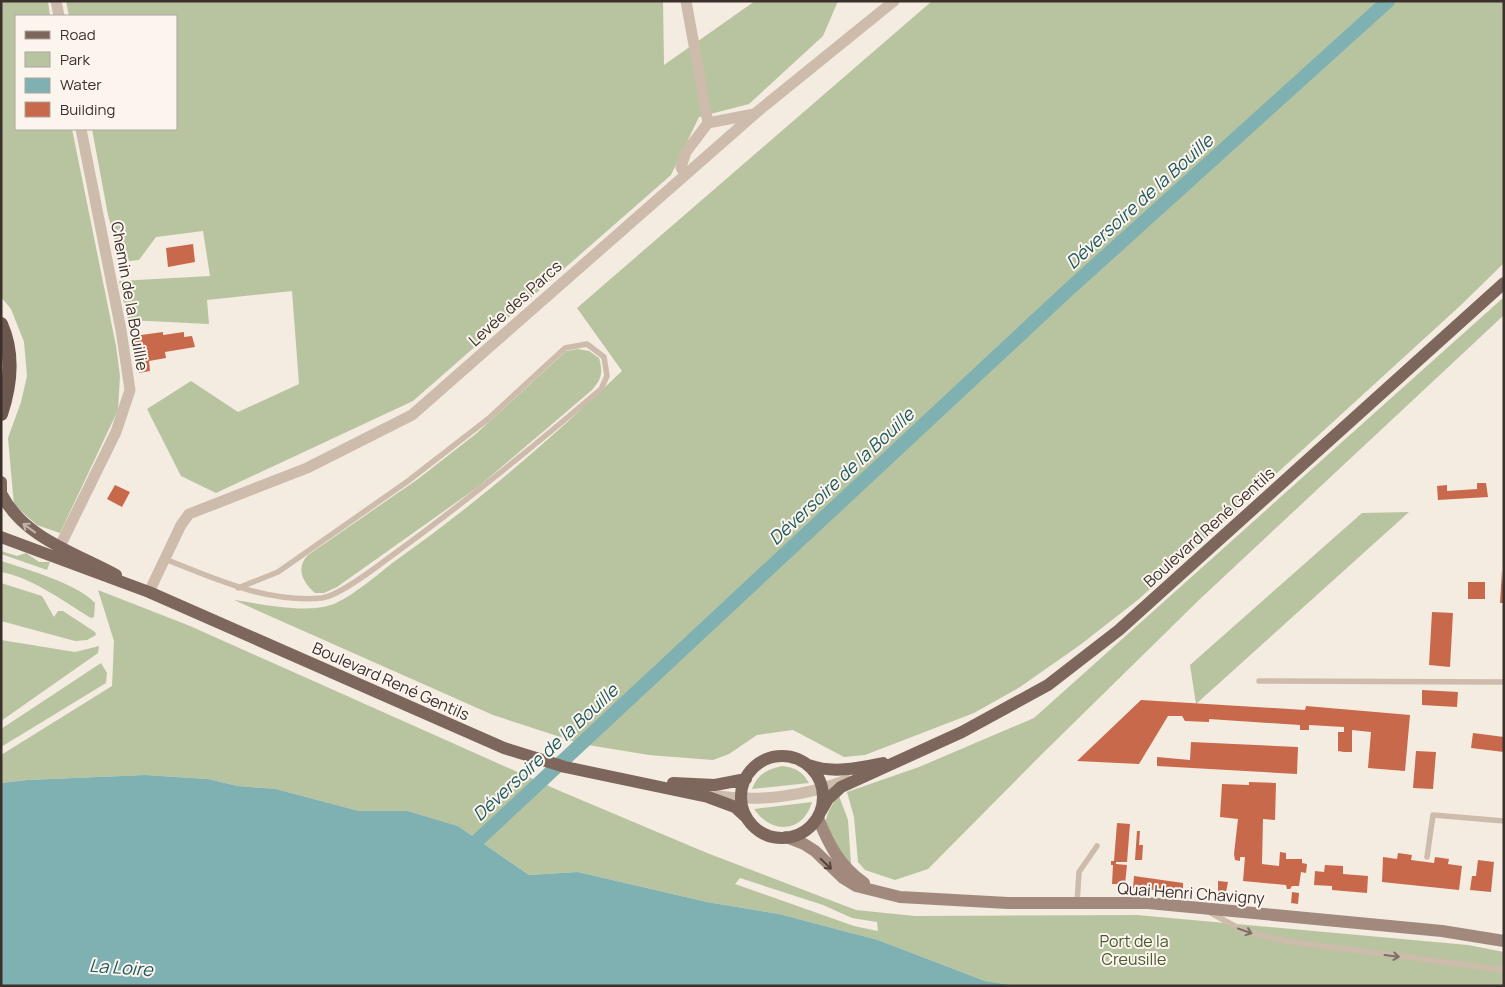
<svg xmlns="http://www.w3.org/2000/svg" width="1505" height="987" font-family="Manrope,sans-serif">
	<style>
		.green { fill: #b8c4a0; fill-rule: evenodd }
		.water { fill: #7fb0b2 }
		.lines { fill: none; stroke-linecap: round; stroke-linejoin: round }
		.canal { stroke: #7fb0b2; stroke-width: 14 }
		.building { fill: #c8694b }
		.service { stroke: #cdbbac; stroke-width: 5.5 }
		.minor { stroke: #cdbbac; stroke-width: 11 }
		.secondary { stroke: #a18a7d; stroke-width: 12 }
		.primary { stroke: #7d675c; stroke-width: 12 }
		.trunk { stroke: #6c584f; stroke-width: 14 }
		.oneway { stroke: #c2b5ac }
		.oneway2 { stroke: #544640 }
		.oneway3 { stroke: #7d6f65 }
		.labels { text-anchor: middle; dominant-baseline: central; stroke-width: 4; stroke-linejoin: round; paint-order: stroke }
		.street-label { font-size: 16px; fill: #3b302b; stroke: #fbf5ee }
		.park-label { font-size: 16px; fill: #4a5a2e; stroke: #fbf5ee }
		.water-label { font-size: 18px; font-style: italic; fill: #1f5a5e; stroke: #fbf5ee }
	</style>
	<rect width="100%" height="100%" fill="#f4ebe1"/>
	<path class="green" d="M1 1H48L50 16H16V129H72L116 346 120 376 118 410 60 533 37 525 14 505 8 438 21 402 27 376 24 342 11 309 1 297Z
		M66 1H663L664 65 755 1H838L823 36 749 104 699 117 671 175 413 401 216 493 181 476 147 409 191 381 238 412 299 384 292 291 207 300 209 324 128 320 119 281 210 276 203 231 156 237 139 260 121 262 108 215 92 129H176V16H69Z
		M932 1H1504V263L1461 305 1139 599 1080 645 1020 687 974 713 865 755 844 757 793 730 757 735 729 754 713 760 649 755 582 744 493 715 234 600C262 604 310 615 336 603 354 595 378 574 395 561 476 504 551 439 622 371L577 308Z
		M1504 297V315L1200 599 1040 756 928 869 895 880 865 870 858 862 854 817 847 792 919 767 1034 718Z
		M578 349 589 351 599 358C603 372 602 379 592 390L478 487 337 587 324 593H315C303 583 295 568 308 555L418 479 477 433 566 351Z
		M1409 512 1196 704 1190 665 1362 513Z
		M1 551 17 556 26 553 39 562H50L47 570 1 554Z
		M1 561C26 569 78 584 95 603L94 617 91 618C63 601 33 578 1 572Z
		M1 583 42 596 54 617 58 611H63L95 632 96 635 87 640 75 641 1 621Z
		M98 590 190 626 560 791 707 853 856 910 915 916 1137 915 1468 945 1504 952V986H1018L985 981 878 940 779 914 707 902 578 872 529 875 458 826 408 811H359L276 789 238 786 208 779 145 775 27 780 1 783V755L112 686 114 641ZM740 878 823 905 852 918 877 922 878 931 854 926 735 884Z
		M1 640 75 652 99 646 98 653 1 721Z
		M101 663 107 673 106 683 1 747V729Z
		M782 766C796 768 802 771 809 783L752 789C757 775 767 769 782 766Z
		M839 796 848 820 851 864C842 857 825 831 826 820 828 810 833 803 839 796Z
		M812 802C803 833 772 835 754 809Z"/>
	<path class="water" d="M145 775 208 779 238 786 276 789 359 811H408L458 826 529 875 578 872 707 902 779 914 878 940 985 981 1018 986H1V783L27 780Z"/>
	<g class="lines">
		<path class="canal" d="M464 853 1066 292 1388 1"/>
	</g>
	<path class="building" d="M193 244 195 262 168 267 166 248Z
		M163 332V335L184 332V337L192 336 195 347 165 352 166 358 149 361 150 371 139 373 134 336Z
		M1477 483H1486L1488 497 1438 500 1437 486 1447 485V491L1477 489Z
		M115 485 130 492 122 507 107 499Z
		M1502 570 1504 603H1500Z
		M1468 582H1485V599H1468Z
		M1432 612 1453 613 1450 667 1429 665Z
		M1422 690 1458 692 1457 707 1422 705Z
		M1141 700 1305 710 1306 706 1410 715 1405 771 1368 768 1371 732 1352 730V752H1344L1338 751V732H1344V727L1309 725V730H1300V725L1209 719V722L1185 721 1182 716H1168L1139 764 1077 761Z
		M1473 733 1504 737V752L1471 748Z
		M1191 742 1298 747 1297 774 1157 766V757L1190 760Z
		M1416 751 1436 752 1433 789 1413 788Z
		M1249 782 1276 783 1275 820 1263 819 1262 864 1279 866 1280 852 1286 853V859H1302V863L1307 864 1306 873 1301 872 1299 886H1292L1290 889H1287L1286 885 1243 881 1245 857H1240V861L1235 860 1234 854 1238 819 1220 817 1222 784 1249 785Z
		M1117 823 1130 824 1127 862H1116V864L1127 865 1125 884H1112L1113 865H1111V861H1114Z
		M1137 831H1140L1139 845H1143L1142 860H1135Z
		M1398 853 1412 855 1411 860 1434 863 1435 857 1449 859 1448 864 1462 866 1459 890 1382 882 1383 857 1397 859Z
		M1478 860 1494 862 1491 892 1470 890 1472 876H1476Z
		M1325 865 1343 866V874L1368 876 1367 893 1332 890V886L1314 885 1315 871 1324 872Z
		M1134 876 1183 883V893L1133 888Z
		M1218 881 1228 882 1225 897 1218 896Z
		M1292 892 1299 893 1298 904 1291 903Z"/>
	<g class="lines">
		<path class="service" d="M165 559C215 579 267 603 322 598 339 596 375 568 390 557 463 504 532 448 601 389L607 376 604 357 587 344 565 348 488 419 408 481 278 572 238 588
			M1259 681 1504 682
			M1427 857 1433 815 1504 821
			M1077 903 1079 872 1097 846
			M1209 912 1244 931 1286 941 1504 970"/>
		<path class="minor" d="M56 1 59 16
			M708 123 754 114
			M685 175 681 167 686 152 708 123 686 1
			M60 546 116 432 130 390 121 330 81 129
			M149 592 181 525 189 514 307 468 412 415 757 112 894 1
			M713 795C757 803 805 796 847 780"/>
		<path class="secondary" d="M818 818C828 843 840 867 864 883
			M786 837 804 844 815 851 843 878 856 886 900 897 1008 903H1148L1442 931 1504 941"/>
		<path class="primary" d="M1 482V498
			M2 495C24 538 76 553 116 575
			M1 537 149 592 504 748 565 767 708 797 735 807 747 818
			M741 797a41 41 0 1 1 82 0a41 41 0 1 1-82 0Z
			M809 765C833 774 859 768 883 763
			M673 783 715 785 746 779
			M821 811 828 799 841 787 962 732 1048 685 1119 630 1504 283"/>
		<path class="trunk" d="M1 324C14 353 11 384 1 414"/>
	</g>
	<defs><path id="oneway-shaft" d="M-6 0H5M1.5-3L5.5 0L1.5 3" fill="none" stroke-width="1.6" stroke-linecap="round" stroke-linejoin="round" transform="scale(1.25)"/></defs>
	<use class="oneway" href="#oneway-shaft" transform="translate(29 528) rotate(-144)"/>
	<use class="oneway2" href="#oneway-shaft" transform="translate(826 864) rotate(44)"/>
	<g class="oneway3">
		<use href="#oneway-shaft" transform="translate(1245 931) rotate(19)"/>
		<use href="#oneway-shaft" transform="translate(1392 956) rotate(7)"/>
	</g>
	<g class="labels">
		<g class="street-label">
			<text transform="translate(130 296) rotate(80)">Chemin de la Bouillie</text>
			<text transform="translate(515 303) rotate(-42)">Levée des Parcs</text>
			<text transform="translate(1209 527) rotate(-42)">Boulevard René Gentils</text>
			<text transform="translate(391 681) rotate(24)">Boulevard René Gentils</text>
			<text transform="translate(1191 893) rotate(4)">Quai Henri Chavigny</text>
		</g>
		<g class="park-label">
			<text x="1134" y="941">Port de la<tspan x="1134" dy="18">Creusille</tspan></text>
		</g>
		<g class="water-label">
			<text transform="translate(1139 201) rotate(-42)">Déversoire de la Bouille</text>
			<text transform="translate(841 476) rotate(-43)">Déversoire de la Bouille</text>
			<text transform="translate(545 752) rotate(-43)">Déversoire de la Bouille</text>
			<text transform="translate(121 967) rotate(4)">La Loire</text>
		</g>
	</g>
	<rect width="1505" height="987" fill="none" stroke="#3b302b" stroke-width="5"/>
	<rect x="15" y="15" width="162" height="115" fill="#fbf5ee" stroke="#aea6a0"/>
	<rect x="25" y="31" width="25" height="8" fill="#7d675c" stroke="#aea6a0"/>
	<text x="60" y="40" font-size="15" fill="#3b302b">Road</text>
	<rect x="25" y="52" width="25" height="15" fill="#b8c4a0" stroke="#aea6a0"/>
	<text x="60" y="65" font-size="15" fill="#3b302b">Park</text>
	<rect x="25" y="78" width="25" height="15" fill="#7fb0b2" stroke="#aea6a0"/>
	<text x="60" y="90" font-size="15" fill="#3b302b">Water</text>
	<rect x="25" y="102" width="25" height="15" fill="#c8694b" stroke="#aea6a0"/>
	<text x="60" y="115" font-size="15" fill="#3b302b">Building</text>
</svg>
